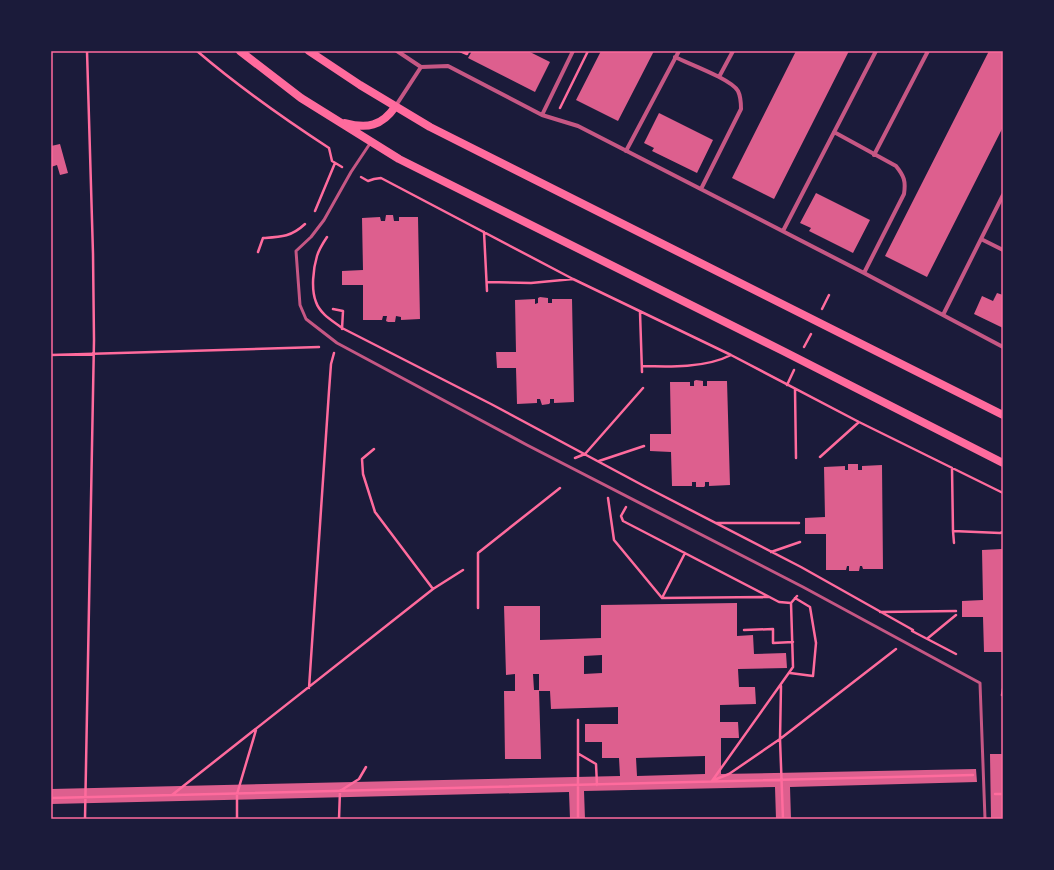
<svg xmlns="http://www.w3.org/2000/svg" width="1054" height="870" font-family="'Varela Round',sans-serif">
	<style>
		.building { fill: #dd5f8e; fill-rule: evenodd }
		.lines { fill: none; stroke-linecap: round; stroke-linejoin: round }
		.path { stroke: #ff6b9d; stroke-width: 2.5 }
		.service { stroke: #c65784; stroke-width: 3 }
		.minor { stroke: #c65784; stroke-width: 4 }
		.secondary { stroke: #ff6b9d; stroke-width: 8 }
		.neatline { fill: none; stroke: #ff6b9d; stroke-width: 1.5 }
	</style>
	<rect width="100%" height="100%" fill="#1b1b3a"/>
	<path class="building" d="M472 51H528L550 62 535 92 468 58Z
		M601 51H654L618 121 576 100Z
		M796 51H849L774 199 732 178Z
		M989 51H1003V127L927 277 885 256Z
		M659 113 713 140 697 173 652 151 654 148 644 143Z
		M60 144 68 173 60 175 57 165 51 167V146Z
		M816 193 870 220 853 253 809 231 811 228 800 223Z
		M386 215H393L394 221H399V217H418L420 319 401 320V317L396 316 395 322H388L386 321 387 316H383L382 320H363V285H342V271L363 270 362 218 380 217 381 221H385Z
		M997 293 1003 295V328L974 314 982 296 993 301Z
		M540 297 548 298V303H552V299H572L574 402 554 403V399H550V403L549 404 542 405 540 399H537V403L517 404 516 368H497L496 352H516L515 300 535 299V304L538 303V298Z
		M696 380 703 381V386H707V381H727L730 485 709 486V482H705V486L704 487H696V482H692V486H672L671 452 650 451V434H671L670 382H690V386H694V381Z
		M848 464H858V470H862V466L882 465 883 569H863L862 566H860L859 571H849V566H847L846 570H826V534H805V518L825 517 824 467 845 466V470H848Z
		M1002 549V553H1003V652H984L983 617H962V601L983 600 982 550Z
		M737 603V636L753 635 754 654 786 653 787 668 738 669 739 687H755L756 704 720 705V722H738L739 738H721V774L976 769 977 782 790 787 791 819H776L775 787 584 791 585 819H570L569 792 51 804V789L620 776 619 758H602V742H585V724H618V707L551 709 550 691H539V674H533L534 690H539L541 759H505L504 691H515V674L506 675 504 606H540V640L601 638V605ZM602 655V673L584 674V656ZM705 756V774L637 776 636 758Z
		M990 754H1003V819H991Z"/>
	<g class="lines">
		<path class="path" d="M197 51C239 87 283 118 329 148L332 161 342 167
			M460 51 467 54 468 51
			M560 108 588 51
			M361 177 368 181 374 179 381 178 573 279 731 355 859 422 1003 493
			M315 211 335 163
			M484 232 487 291
			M327 237C323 243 319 249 317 256 313 269 311 290 316 302 320 314 333 321 342 328L491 404 644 486 801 567 913 630
			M258 252 263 238C281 237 291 237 305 224
			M487 282 531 283 573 279
			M333 309 343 311 342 329
			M822 309 829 295
			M640 312 642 372
			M804 347 811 334
			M51 355 319 347
			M642 366C669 367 706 368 731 355
			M787 385 794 370
			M795 389 796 458
			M374 449 362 459 363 474 375 512 433 589
			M820 457 859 422
			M575 458 585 454 643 388
			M599 461 644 446
			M952 468 953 531
			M608 498 614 540 662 598
			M626 507 621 516 623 521 779 602 791 603
			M716 523H799
			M954 543 953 531 1000 533 1003 532
			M771 552 800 542
			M685 553 662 598 768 597
			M478 608V553L560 488
			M880 612 956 611
			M744 630 773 629V643L793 642
			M912 631 956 654
			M928 638 956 615
			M790 673 813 676 816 643 810 607 795 598
			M781 686 780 739 783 819
			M309 688 329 391 331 364 334 353
			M1002 695 1003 689
			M579 754 596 764 597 785
			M714 780 729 774 780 739 896 649
			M712 781 793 667 791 603 797 596
			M995 794H1003
			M172 795 433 589 463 570
			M51 798 973 775
			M85 819 94 340 93 254 87 51
			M237 819V794L256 730
			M339 819 340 791 359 779 366 767
			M578 819V720"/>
		<path class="service" d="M371 142 351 172 324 220 311 237 296 251 300 305 306 319 337 343 527 445 803 587 980 683 985 819"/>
		<path class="minor" d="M397 51 421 67 448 66 542 115 578 126 864 273 1003 347
			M675 57C689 64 731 79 738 91 741 97 741 102 741 109L701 189
			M719 77 733 51
			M395 107 421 67
			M542 115 573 51
			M834 132 896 166C904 176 906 181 904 194L864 273
			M626 151 679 51
			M874 155 928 51
			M783 231 876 51
			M981 239 1003 250
			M943 315 1003 195"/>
		<path class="secondary" d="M240 51 301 98 399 159 783 351 1003 463
			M309 51 360 85 430 127 1003 415
			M345 123C367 129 382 126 395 107"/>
	</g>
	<rect width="1054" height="870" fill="none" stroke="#1b1b3a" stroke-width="104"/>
	<rect x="52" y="52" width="950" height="766" class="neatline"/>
</svg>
